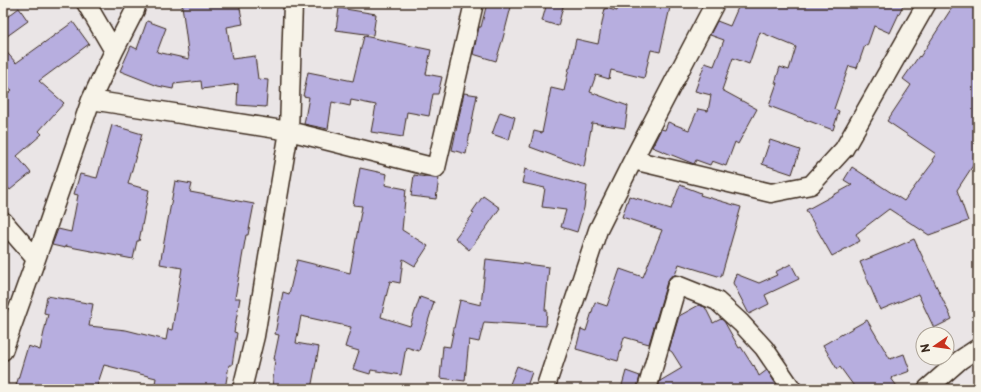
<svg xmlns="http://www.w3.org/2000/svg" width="981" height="392" font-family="'Playpen Sans',sans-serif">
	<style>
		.building { fill: #b7aedf; stroke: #3b2a1e }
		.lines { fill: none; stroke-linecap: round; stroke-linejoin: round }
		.street-casing { stroke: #3b2a1e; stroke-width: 21 }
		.street { stroke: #f7f3e8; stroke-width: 18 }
	</style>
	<rect width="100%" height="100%" fill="#eae5e6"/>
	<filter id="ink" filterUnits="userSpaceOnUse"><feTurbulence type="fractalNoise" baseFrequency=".025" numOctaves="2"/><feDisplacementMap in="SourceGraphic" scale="8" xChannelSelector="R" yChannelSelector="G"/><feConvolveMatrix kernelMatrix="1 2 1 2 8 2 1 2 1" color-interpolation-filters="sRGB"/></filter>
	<g filter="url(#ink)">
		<path class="building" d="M200 3H239L243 24 227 27 232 59 255 56 258 79 268 80 266 107 237 105 238 84 202 89 201 81 174 84 173 89 158 86 120 71 131 46 137 49 147 21 166 28 157 52 189 59 182 5Z
			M487 3H512L503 38 496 61 473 54 479 27H481Z
			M547 3H564L558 26 542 21Z
			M618 3H671L660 52 651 50 644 78 611 70 609 79 596 75 590 92 628 106 625 128 592 123 584 167 530 147 534 131 542 133 551 88 564 91 569 68H570L576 39 598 44 605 8 617 11Z
			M740 3H904L890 33 874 26 867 46 865 45 857 68 849 66 834 109 839 111 833 130 769 106 777 83H775L780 67 789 70 796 47 760 32 749 64 733 58 722 90 757 109 738 144 735 142 726 166 712 161 710 165 696 160 694 164 652 147 661 129 665 130 668 122 689 130 698 109 708 111 711 95 695 91 705 63 714 66 724 40 710 35 717 21 730 26Z
			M955 3H978V156L973 164H974L957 190 968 221 929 235 889 209 856 234 860 241 832 256 806 210 852 185 844 180 852 167 904 201 934 161 932 160 936 154 887 121 911 85 903 79 919 56 920 57Z
			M19 8 28 21 3 39V20Z
			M339 8 376 14 373 35 336 30Z
			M73 22 89 44 39 81 64 103 39 131 42 134 17 156 31 173 10 190 3 182V98L12 90 3 84V48L16 63Z
			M364 36 431 50 426 74 442 77 438 94H433L429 116 407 112 403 137 371 132 376 105 351 100 350 106 332 102 328 129 304 124 309 97 303 96 308 72 353 81Z
			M464 93 477 95 466 154 452 150Z
			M500 112 515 117 509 140 492 134Z
			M112 125 142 134 128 184 149 190 139 241H137L133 259 65 246V248L52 245 58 229 71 232 78 195 74 194 80 174 97 178Z
			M770 140 800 150 792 174 762 164Z
			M360 168 387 174 385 185 406 189 402 230 428 246 415 266 403 259 400 283 390 281 381 317 410 326 420 297 434 302 419 351 406 347 401 375 371 370 370 374 353 369 359 351 345 347 351 327 301 316 296 343 319 347 311 389H272L275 359H274L279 335 275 334 283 292 289 294 297 260 350 273 362 206 353 205Z
			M525 169 587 186 584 208 577 232 561 227 566 210 542 207 545 188 522 183Z
			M414 175 433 178H439L436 199 411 196Z
			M175 181 192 184 190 192 254 204 248 235H246L235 298H240L234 332 237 333 232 365H229L225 389H154L156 378 104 365 96 389H15L28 346 40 350 48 314 44 313 47 296 93 304 89 326 126 330 166 340 168 329 172 330 182 268 160 264Z
			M680 185 701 193 700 195 741 207 721 277 679 264 675 275 670 277 667 282 649 344 624 337 618 361 576 349 581 329 586 331 595 302 607 306 620 269 643 277 662 230 622 217 629 196 671 209Z
			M483 196 500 208 486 228 469 250 455 238 474 213 472 212Z
			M914 239 952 319 934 328 918 294 880 310 860 262 894 248Z
			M486 259 549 267 545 310H547L546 326 484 322 479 342 469 340 465 381 440 378 443 346 450 347 460 300 481 305Z
			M791 264 799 279 765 295 769 304 749 314 733 283 736 274 759 283 777 275 775 272Z
			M699 305 705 307 713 323 721 319 724 321 739 348 741 347 753 366 754 365 759 376 767 370 779 389H658L660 381 682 368 672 352 669 350 679 316Z
			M867 320 890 359 904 354 910 371 891 378 899 389H856L840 367 837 369 823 345Z
			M517 366 532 372 526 389H508Z
			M626 371 640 376 637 389H621Z"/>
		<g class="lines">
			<g class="street-casing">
				<path id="street" d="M86 3 114 51
					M91 100 289 131 436 168 474 3
					M633 160 771 193 811 185 844 149 927 3
					M3 221 36 259
					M3 351 36 259 91 100 114 51 135 10 137 3
					M242 389 255 336 289 131 293 3
					M545 389 598 230 633 160 715 3
					M647 389 677 285 717 301 741 323 764 348 792 389
					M927 389 960 360 978 348"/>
			</g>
			<use href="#street" class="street"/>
		</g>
	</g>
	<rect width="981" height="392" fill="none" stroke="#f7f3e8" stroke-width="16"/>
	<rect x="8" y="8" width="965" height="376" fill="none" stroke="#3b2a1e" stroke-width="1.5" filter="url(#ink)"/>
	<g transform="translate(935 346) rotate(257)"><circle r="19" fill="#f7f3e8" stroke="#aca397"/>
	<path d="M0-3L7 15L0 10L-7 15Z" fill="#c8321e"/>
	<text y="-6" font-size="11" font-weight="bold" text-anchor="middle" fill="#3b2a1e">N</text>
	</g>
</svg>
